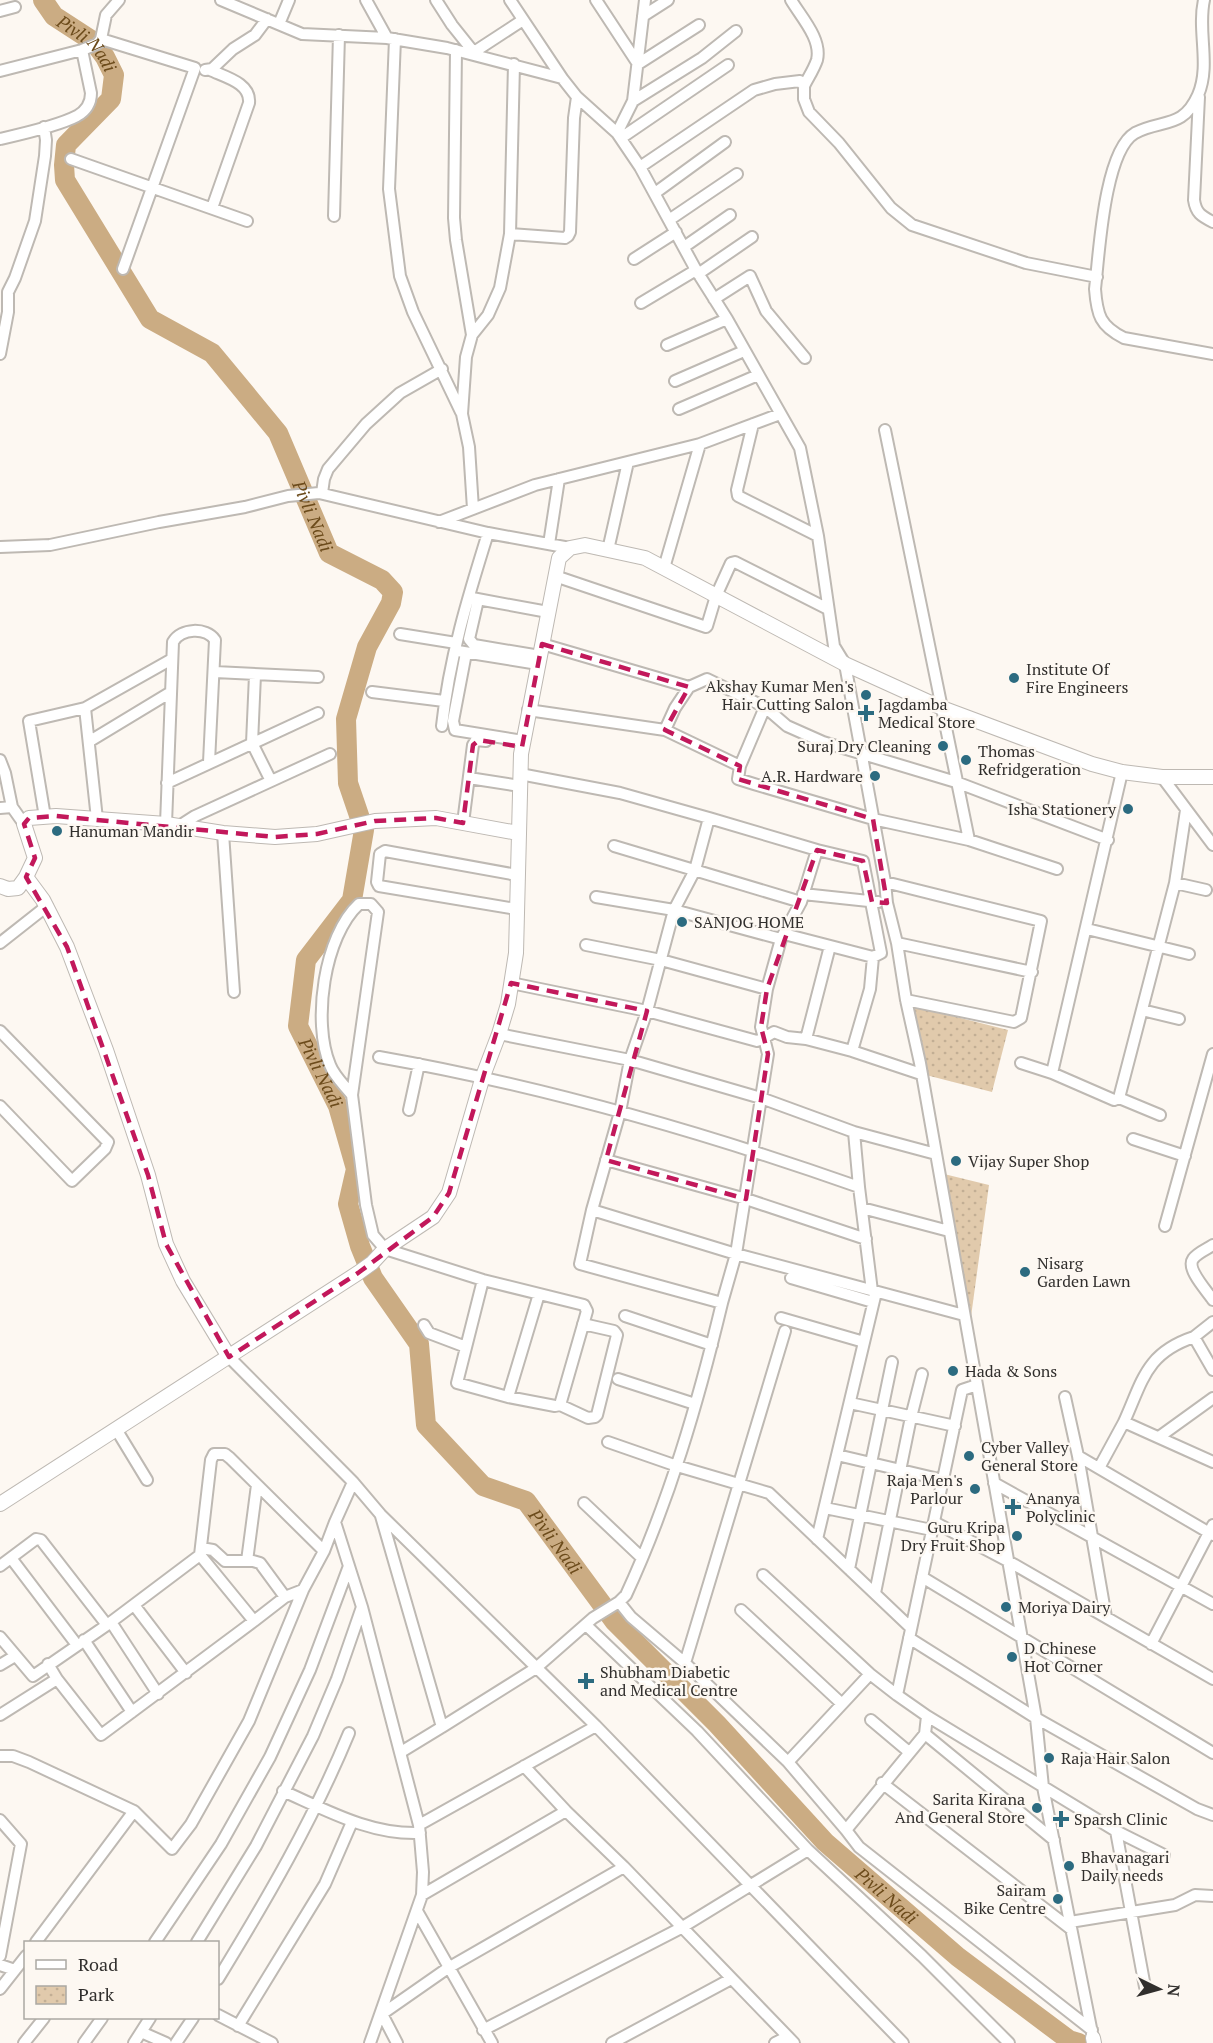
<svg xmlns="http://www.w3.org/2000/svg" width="1213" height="2043" font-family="'PT Serif',serif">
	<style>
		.park { fill: url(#park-dots) }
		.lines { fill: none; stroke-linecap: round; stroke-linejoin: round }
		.river { stroke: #cbac83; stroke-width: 20 }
		.minor-casing { stroke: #beb9b3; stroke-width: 14 }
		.tertiary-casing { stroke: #beb9b3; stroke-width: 16 }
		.minor { stroke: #fff; stroke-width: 10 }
		.tertiary { stroke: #fff; stroke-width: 14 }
		.marked { fill: none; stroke: #c2185b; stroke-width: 4.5; stroke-dasharray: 12 8; stroke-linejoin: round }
		.poi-dot { fill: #2c6b80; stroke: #fdf8f2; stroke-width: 2 }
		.labels { text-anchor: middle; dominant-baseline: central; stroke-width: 5; stroke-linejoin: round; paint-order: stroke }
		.poi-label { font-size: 16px; fill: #312f2d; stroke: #fdf8f2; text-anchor: start }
		.water-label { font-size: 18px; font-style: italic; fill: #6c4b1b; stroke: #fdf8f2 }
	</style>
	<defs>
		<pattern id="park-dots" width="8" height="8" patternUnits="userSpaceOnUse" patternTransform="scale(1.5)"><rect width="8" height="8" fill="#e1caac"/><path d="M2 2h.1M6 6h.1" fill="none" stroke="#c2ae94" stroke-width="1.8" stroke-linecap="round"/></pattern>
	</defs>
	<rect width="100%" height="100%" fill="#fdf8f2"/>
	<path class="park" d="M913 1006 1008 1030 992 1092 926 1075Z
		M944 1174 989 1185 970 1324Z"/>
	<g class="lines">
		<path class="river" id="s1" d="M43 0 54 16 94 42 105 57 114 75 111 99 66 145 64 165 65 180 150 319 212 353 278 433 329 553 382 580 393 592 391 603 367 647 346 719 348 783 364 830 352 900 306 960 298 1026 338 1106 356 1169 348 1204 360 1246 373 1278 419 1344 426 1425 483 1486 526 1501 615 1622 717 1724 825 1842 958 1957 1069 2040 1079 2043"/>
		<g class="minor-casing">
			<path id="minor" d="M221 0 302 34 387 38
				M366 0 387 38 447 48 562 78 577 97 617 133
				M436 0 452 25 476 55
				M510 0 562 78
				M596 0 638 64 699 25
				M645 0 633 101 617 133 640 167 696 270 727 319 800 448 818 536 834 646 845 664 885 882 887 903 897 943 906 1000 920 1063 1036 1718 1043 1787 1093 2038
				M791 0C801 17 822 39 817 60 814 69 808 78 804 86
				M1204 0C1197 31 1211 65 1198 95 1183 129 1162 119 1135 133 1104 151 1099 255 1095 289 1097 315 1100 326 1124 338L1213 354
				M0 11 15 7
				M643 16 668 0
				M279 24 289 0
				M101 39 195 68 123 269
				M395 39 389 189 400 276 413 312 461 412
				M456 50 454 218 456 240 472 335
				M474 52 523 20
				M205 70 212 69 233 49 255 35 267 19
				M210 70C225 77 251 83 249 103L212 208
				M0 71 82 50 97 44 101 39 106 15 119 0
				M1199 97 1194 200C1196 213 1201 216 1213 222
				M633 101 702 58 736 31
				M621 138 728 65
				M0 139C22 134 58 126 77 116 86 111 91 103 91 93L82 50
				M71 159 247 221
				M640 167 754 90 775 84 800 81 804 86V99L809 112 839 143 891 208 912 225 1026 263 1097 277
				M655 193 725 142
				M334 216 339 35
				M669 220 737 174
				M510 234 565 238 568 236 570 232 574 118 577 97
				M684 247 730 215
				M634 259 676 232
				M698 274 752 237
				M714 299 750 276 766 311 805 358
				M641 303 696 270
				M667 345 727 319
				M0 354 8 312V292L15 278 35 221 45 156 46 140 44 127
				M675 381 744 351
				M679 409 758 375
				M753 424 737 490 738 496 818 536
				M885 430 969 840
				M322 493 324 479 328 469 366 424 400 393 442 369
				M473 509 469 447 462 414 466 357 472 335 488 315 500 288 510 234 514 64
				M439 522 535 485 700 444
				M549 544 559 479
				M0 547 50 545 159 522 245 507 288 496 319 493 488 533
				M608 550 628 462
				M664 568 700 444 780 414
				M555 576 706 627 707 626 716 596 731 563 735 562 828 609
				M472 598 548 612
				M478 600 469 639 474 645 540 656
				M400 634 456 643
				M542 644 689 687 707 679 765 707 740 766
				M458 651 538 664
				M466 653 453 721 455 730 523 741
				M215 672 318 677
				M255 675 252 743 271 781
				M372 692 444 701
				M765 707 787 726 823 742 956 782 1108 840
				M528 710 665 730 740 766 738 779 754 784 873 819 969 840 1057 869
				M442 726C449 659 468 597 488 533L570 548
				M665 730 675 708 689 687
				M90 741 171 692
				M0 760 5 773 12 807 24 824
				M520 774 620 793 709 818
				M1162 777 1213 845
				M469 778 520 786
				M167 783 318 713
				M0 808 12 807
				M45 817 29 721 85 708
				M97 819 85 708 172 659
				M463 823 473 745 476 740 486 741
				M166 824 173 642C181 628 206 627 215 640L209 762
				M181 825 195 816 330 754
				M223 833 234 992
				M614 846 801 902
				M885 882 1041 921 1021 1018 1014 1022 906 1000
				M1175 883 1206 890
				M803 894 878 902
				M596 897 674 910 781 939
				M516 909 379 886 377 882 380 854 385 851 517 875
				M1087 929 1189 954
				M784 934 873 957
				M0 943 47 906
				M897 943 1032 972
				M586 945 661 960 767 989
				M511 983 647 1011 757 1041 764 1038 761 1027 767 989 781 939 801 902 817 850
				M1142 1010 1179 1019
				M0 1031 108 1142 105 1149 72 1181 0 1106
				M499 1034 630 1060 761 1098 854 1132 936 1154
				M806 1039 830 946
				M852 1051 870 989 873 957 881 953 863 861 817 850 709 818 695 870 674 910 647 1011 630 1060 620 1112 592 1210 580 1264 722 1303 736 1254 768 1054 764 1038 774 1032 787 1037 806 1039 852 1051 921 1074
				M379 1057C543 1086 703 1132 859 1187L854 1132
				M1021 1063 1052 1073 1114 1100 1119 1098 1160 1115
				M1052 1073 1122 772
				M352 1095C345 1086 334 1076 330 1065 312 1022 324 936 359 904H371L378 912 352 1095 366 1205 373 1235 385 1249 483 1280 584 1305 587 1311 560 1405 555 1406 508 1397 457 1383 483 1280
				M1119 1098 1175 883 1186 810
				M409 1110 419 1064
				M1133 1139 1185 1156
				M606 1160 746 1199 866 1239
				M859 1187 872 1291
				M862 1208 949 1231
				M592 1210 736 1254 964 1315
				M1165 1226 1213 1054
				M1213 1245C1207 1249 1197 1253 1193 1259 1186 1269 1207 1291 1213 1300
				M791 1278 873 1302
				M625 1316 712 1345
				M781 1318 864 1342
				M1213 1322 1194 1337 1213 1370
				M424 1325 429 1333 466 1347
				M229 1357 353 1482 381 1515 596 1726 903 2043
				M618 1379 695 1404
				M508 1397 539 1294
				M1065 1397 1078 1456 1213 1535
				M850 1403 955 1426
				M560 1405 588 1418 595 1417 597 1415 617 1335 614 1331 583 1324
				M1124 1422C1143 1380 1146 1353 1194 1337
				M116 1429 147 1480
				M1159 1437 1213 1398
				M608 1442 677 1466 769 1493 911 1628
				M837 1455 943 1480
				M1078 1456 1106 1617
				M1099 1468 1124 1422 1213 1462
				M994 1483 1213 1604
				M584 1503 641 1557
				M825 1508 932 1530
				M381 1516 442 1727 536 1668 593 1618 619 1602 626 1595C669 1502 698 1403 722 1303
				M934 1522 1008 1561 1213 1679
				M817 1539 876 1292
				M201 1548 213 1550 225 1561H253L260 1563 285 1597
				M200 1555 211 1460 214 1454H225L230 1458 324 1551
				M11 1558 77 1645
				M247 1561 257 1485
				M0 1566 36 1539 41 1540 107 1625
				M849 1569 892 1362
				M763 1575 870 1674 897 1695
				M922 1577 1213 1753
				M875 1593 911 1417 922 1374
				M619 1602 631 1617 685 1663 788 1762 846 1830
				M134 1605 186 1673
				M362 1607 419 1825 423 1872 422 1895 370 2043
				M741 1610 842 1704
				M111 1622 158 1694
				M586 1625 697 1731 808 1850 922 1956 1009 2043
				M0 1637 33 1676 107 1625 200 1555 254 1621 285 1597 303 1590
				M909 1638 1036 1718 1197 1809 1213 1815
				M84 1640 132 1712
				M1151 1644 1213 1525
				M685 1663 785 1331
				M48 1664 57 1679 101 1735 254 1621
				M0 1665 15 1656
				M0 1715 57 1679
				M927 1716 1116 1831 1145 1987
				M871 1720 909 1752
				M925 1734 927 1716 897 1695 962 1390 977 1385
				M401 1752 442 1727
				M0 1756H13L29 1762 134 1811
				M788 1762 870 1674
				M524 1766 566 1811 624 1867 794 2043
				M882 1783 1071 1929
				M283 1791C328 1811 371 1835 420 1833
				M0 1820 21 1844 0 1956
				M419 1825 596 1726
				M1116 1831 1164 1855
				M1054 1840 925 1734 846 1830 859 1847 1092 2030
				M422 1895 566 1811
				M417 1911 492 2043
				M1070 1922 1175 1905 1195 1895 1213 1896
				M36 1942 134 1811 172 1849 191 1824 249 1721 303 1590 324 1551 335 1522
				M155 1942 221 1844 270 1757 310 1670 349 1566
				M197 1942 256 1846 313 1736 337 1679 362 1607 335 1522 353 1482
				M0 1965 15 1970
				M218 1979C267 1899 313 1820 349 1733
				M0 1989 26 1956
				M218 2015 272 2043
				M238 2026 325 1884 352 1822
				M483 2030 681 1928 808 1850
				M141 2032 166 2043
				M24 2043 44 2018
				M84 2043 102 2018
				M134 2043 150 2018
				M176 2043 193 2018
				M397 2043 382 2014 448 1968 624 1867
				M612 2043 731 1979
				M775 2043 787 2037"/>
		</g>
		<g class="tertiary-casing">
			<path id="tertiary" d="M26 877 43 900 67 947 106 1050 148 1175 166 1244 183 1281 229 1357
				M0 886 8 889 18 888 26 877 35 858 24 824 29 818 56 816 166 824 223 833 275 837 317 834 375 821 436 818 518 833
				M0 1504 358 1273 372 1263 385 1249 433 1217 449 1193 483 1076 499 1034 508 1004 516 953 521 754 559 558 570 548 585 545 645 558 845 664 942 708 1092 764 1122 772 1162 777H1213
				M1093 2038 1094 2043"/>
		</g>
		<use href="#minor" class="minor"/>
		<use href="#tertiary" class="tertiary"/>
	</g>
	<path class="marked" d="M542 644 689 687 665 730 740 766 738 779 873 819 887 903 872 902 863 861 817 850 767 989 761 1027 768 1054 746 1199 606 1160 647 1011 511 983 449 1193 433 1217 358 1273 229 1357 166 1244 148 1175 67 947 26 877 35 858 24 824 29 818 56 816 275 837 317 834 375 821 436 818 463 823 473 745 479 740 522 747Z"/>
	<g class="poi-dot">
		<circle cx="1014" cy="678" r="6"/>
		<circle cx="866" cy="695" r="6"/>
		<path d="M863 704h6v6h6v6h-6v6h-6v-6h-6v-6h6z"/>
		<circle cx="943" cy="746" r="6"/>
		<circle cx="966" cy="760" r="6"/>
		<circle cx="875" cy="776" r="6"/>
		<circle cx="1128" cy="809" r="6"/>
		<circle cx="57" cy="831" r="6"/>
		<circle cx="682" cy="922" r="6"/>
		<circle cx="956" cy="1161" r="6"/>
		<circle cx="1025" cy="1272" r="6"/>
		<circle cx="953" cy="1371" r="6"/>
		<circle cx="969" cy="1456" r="6"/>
		<circle cx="975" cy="1489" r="6"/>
		<path d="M1010 1498h6v6h6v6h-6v6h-6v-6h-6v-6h6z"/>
		<circle cx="1017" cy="1536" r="6"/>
		<circle cx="1006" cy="1607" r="6"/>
		<circle cx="1012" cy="1657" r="6"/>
		<path d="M583 1672h6v6h6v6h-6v6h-6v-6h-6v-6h6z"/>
		<circle cx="1049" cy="1758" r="6"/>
		<circle cx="1037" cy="1808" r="6"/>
		<path d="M1058 1810h6v6h6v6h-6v6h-6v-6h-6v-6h6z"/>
		<circle cx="1069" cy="1866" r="6"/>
		<circle cx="1058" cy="1899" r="6"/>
	</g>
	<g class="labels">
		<g class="poi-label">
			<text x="1026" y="669">Institute Of<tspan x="1026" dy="18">Fire Engineers</tspan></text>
			<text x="854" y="686" text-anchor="end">Akshay Kumar Men's<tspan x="854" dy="18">Hair Cutting Salon</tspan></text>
			<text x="878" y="704">Jagdamba<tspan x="878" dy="18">Medical Store</tspan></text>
			<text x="931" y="746" text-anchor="end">Suraj Dry Cleaning</text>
			<text x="978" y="751">Thomas<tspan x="978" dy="18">Refridgeration</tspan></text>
			<text x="863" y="776" text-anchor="end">A.R. Hardware</text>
			<text x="1116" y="809" text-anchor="end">Isha Stationery</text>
			<text x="69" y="831">Hanuman Mandir</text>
			<text x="694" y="922">SANJOG HOME</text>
			<text x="968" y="1161">Vijay Super Shop</text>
			<text x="1037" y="1263">Nisarg<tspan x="1037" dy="18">Garden Lawn</tspan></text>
			<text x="965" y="1371">Hada &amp; Sons</text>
			<text x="981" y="1447">Cyber Valley<tspan x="981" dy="18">General Store</tspan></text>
			<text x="963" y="1480" text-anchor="end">Raja Men's<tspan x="963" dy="18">Parlour</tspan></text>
			<text x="1026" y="1498">Ananya<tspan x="1026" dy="18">Polyclinic</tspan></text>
			<text x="1005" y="1527" text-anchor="end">Guru Kripa<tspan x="1005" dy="18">Dry Fruit Shop</tspan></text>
			<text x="1018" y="1607">Moriya Dairy</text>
			<text x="1024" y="1648">D Chinese<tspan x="1024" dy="18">Hot Corner</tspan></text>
			<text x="600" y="1672">Shubham Diabetic<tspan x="600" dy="18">and Medical Centre</tspan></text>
			<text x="1061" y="1758">Raja Hair Salon</text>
			<text x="1025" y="1799" text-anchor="end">Sarita Kirana<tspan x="1025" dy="18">And General Store</tspan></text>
			<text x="1074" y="1819">Sparsh Clinic</text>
			<text x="1081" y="1857">Bhavanagari<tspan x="1081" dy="18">Daily needs</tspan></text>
			<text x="1046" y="1890" text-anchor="end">Sairam<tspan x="1046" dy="18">Bike Centre</tspan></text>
		</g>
		<g class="water-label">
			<text stroke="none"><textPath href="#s1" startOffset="63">Pivli Nadi</textPath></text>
			<text stroke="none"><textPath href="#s1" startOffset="657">Pivli Nadi</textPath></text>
			<text stroke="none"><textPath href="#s1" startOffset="1288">Pivli Nadi</textPath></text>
			<text stroke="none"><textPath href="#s1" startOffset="1846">Pivli Nadi</textPath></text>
			<text stroke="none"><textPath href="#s1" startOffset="2332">Pivli Nadi</textPath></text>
		</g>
	</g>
	<rect x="24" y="1941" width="195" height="78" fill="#fdf8f2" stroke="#aba8a3" stroke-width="1.5"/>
	<rect x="36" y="1960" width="30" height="9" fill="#ffffff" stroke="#aba8a3" stroke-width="1.5"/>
	<text x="78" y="1971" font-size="18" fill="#312f2d">Road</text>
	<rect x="36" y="1986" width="30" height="18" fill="url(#park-dots)" stroke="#aba8a3" stroke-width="1.5"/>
	<text x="78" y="2001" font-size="18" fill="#312f2d">Park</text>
	<g transform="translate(1159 1989) rotate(95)" stroke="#fdf8f2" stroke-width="4.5" paint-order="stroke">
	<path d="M0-4.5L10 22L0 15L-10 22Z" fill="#312f2d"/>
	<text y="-9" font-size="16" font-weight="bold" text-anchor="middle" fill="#312f2d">N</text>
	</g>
</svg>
